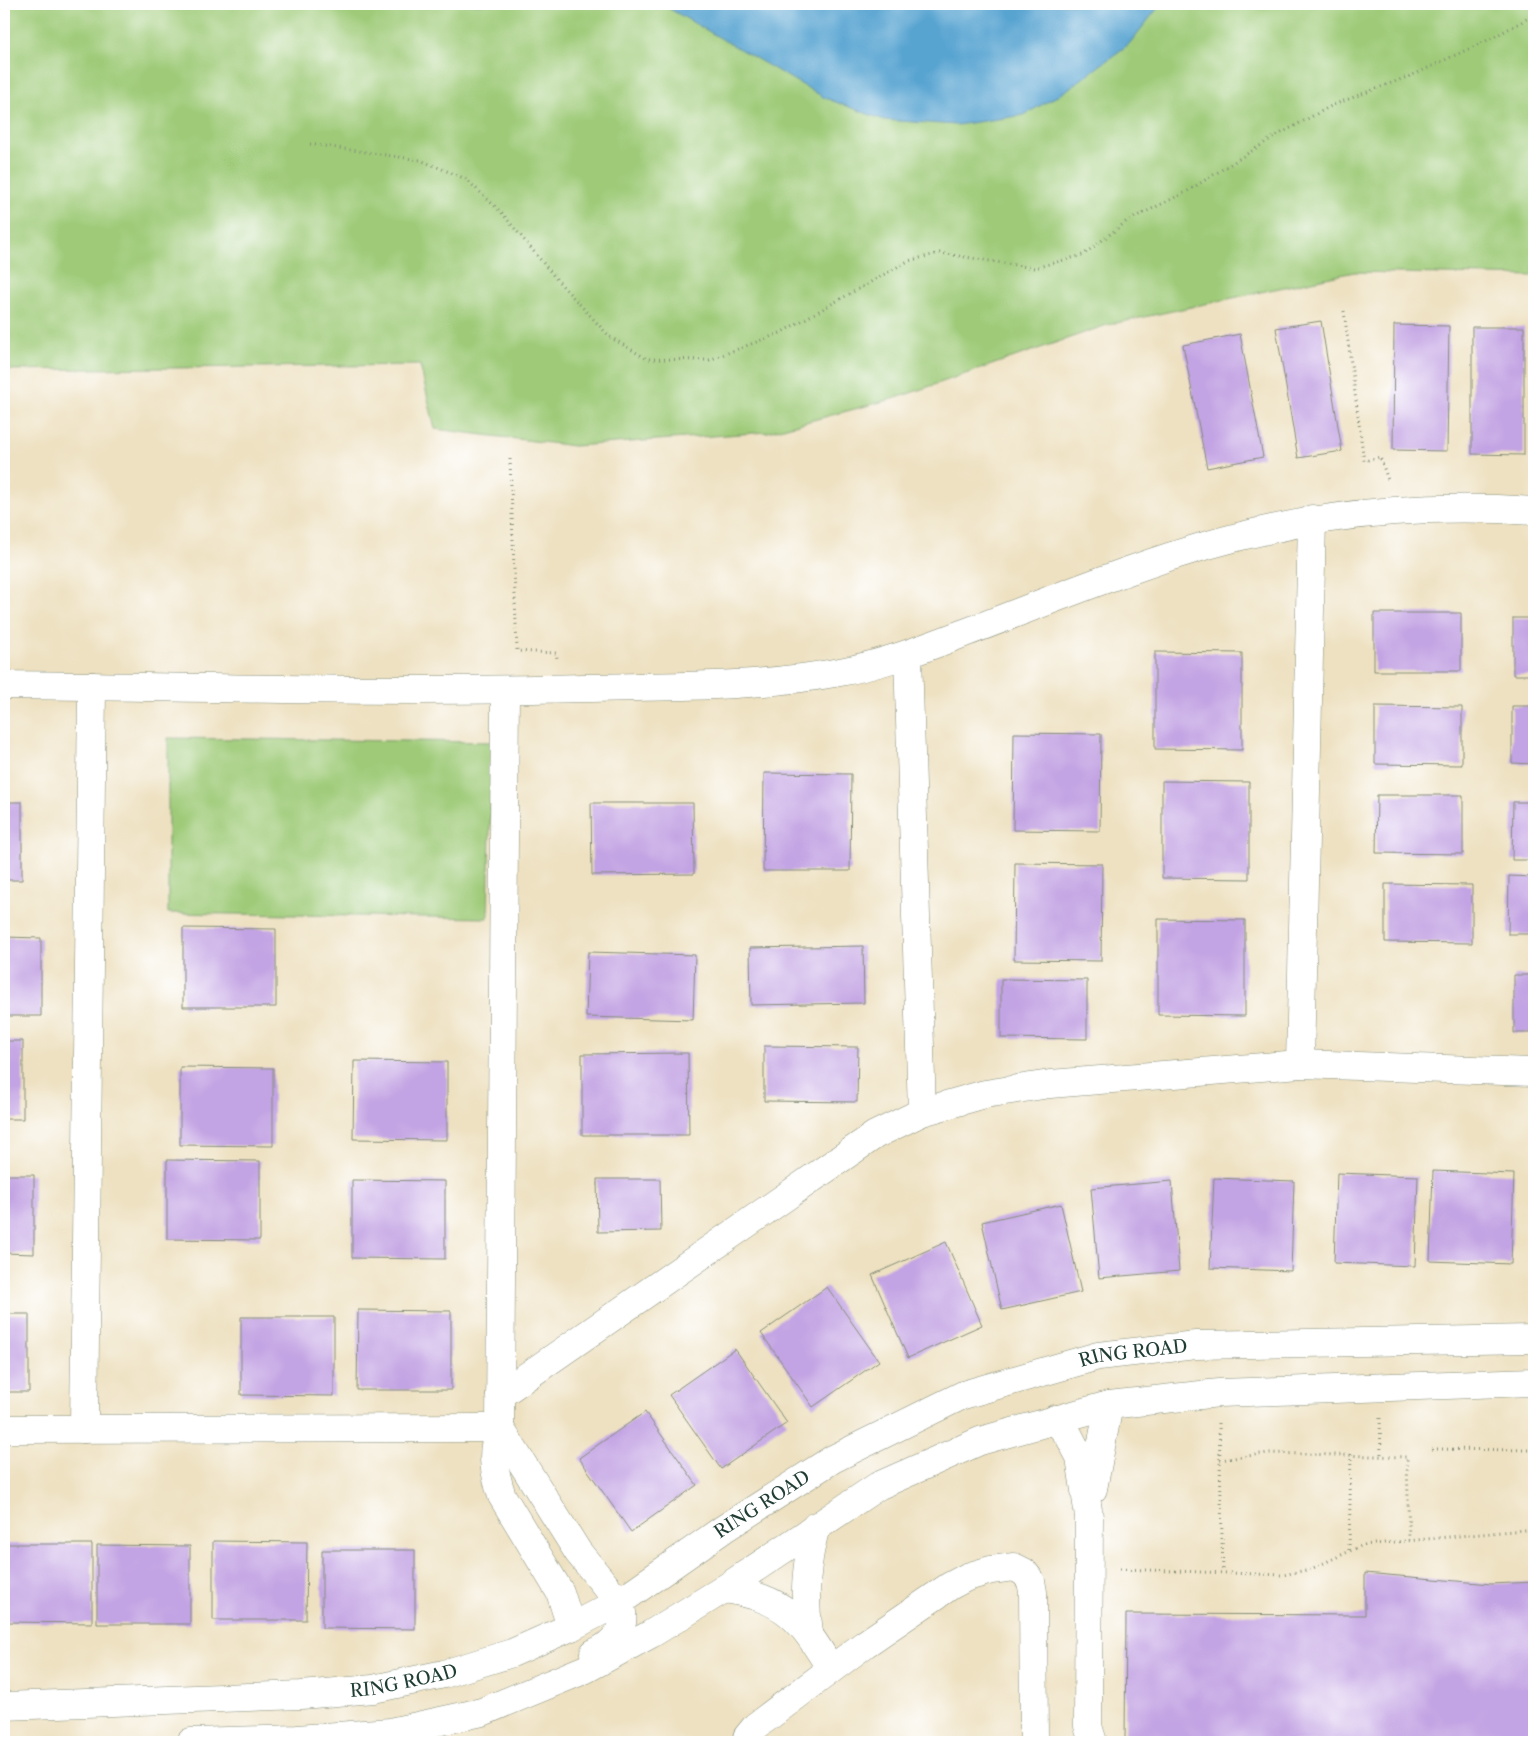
<svg xmlns="http://www.w3.org/2000/svg" width="1538" height="1746" font-family="'Libre Caslon Text',serif">
	<style>
		.green { fill: #9fcb78; stroke: #5f8456 }
		.water { fill: #58a4d1; stroke: #3c7082 }
		.building { fill: #c2a3e3 }
		.lines { fill: none; stroke-linecap: round; stroke-linejoin: round }
		.minor-casing { stroke: #868f7a; stroke-width: 29 }
		.path { stroke: #868f7a; stroke-width: 3; stroke-dasharray: 1 4; stroke-linecap: butt }
		.minor { stroke: #fff; stroke-width: 28 }
		.labels { text-anchor: middle; dominant-baseline: central; stroke-width: 4; stroke-linejoin: round; paint-order: stroke }
		.street-label { font-size: 18px; fill: #1f3d34; stroke: #fff }
	</style>
	<rect width="100%" height="100%" fill="#fff"/>
	<filter id="ink" filterUnits="userSpaceOnUse"><feTurbulence type="fractalNoise" baseFrequency=".02" numOctaves="2"/><feDisplacementMap in="SourceGraphic" scale="10" xChannelSelector="R" yChannelSelector="G"/><feConvolveMatrix kernelMatrix="1 2 1 2 8 2 1 2 1" color-interpolation-filters="sRGB"/></filter>
	<filter id="wash" filterUnits="userSpaceOnUse"><feTurbulence type="fractalNoise" baseFrequency=".0096" numOctaves="4" result="noise"/><feDisplacementMap in="SourceGraphic" scale="20" xChannelSelector="R" yChannelSelector="G"/><feGaussianBlur stdDeviation="1.12" result="paint"/><feColorMatrix in="noise" values="0 0 0 0 0 0 0 0 0 0 0 0 0 0 0 0 0 1.4 0 .05"/><feComposite in="paint" operator="in"/></filter>
	<g filter="url(#wash)">
		<rect width="100%" height="100%" fill="#eee1c1"/>
		<path class="green" d="M4 4H1534V276L1354 272 1107 325 896 398 768 432 574 446 435 429 420 365 4 370Z
			M168 738 492 742 488 918 168 913Z"/>
		<path class="water" d="M661 4H1161L1129 44 1064 92 1024 115 957 125 884 120 825 98Z"/>
		<g id="blocks">
			<path class="building" d="M1321 321 1342 451 1298 458 1276 328Z
				M1394 325 1449 326 1447 451 1393 450Z
				M1472 327H1524V455L1472 454Z
				M1240 334 1263 457 1207 468 1183 345Z
				M1374 613H1461V671H1374Z
				M1513 618H1534V675H1513Z
				M1155 652 1242 653V750L1155 749Z
				M1375 706 1462 707V765L1375 764Z
				M1512 706H1534V764L1512 763Z
				M1014 733 1101 734 1100 831 1013 830Z
				M764 773 851 774 850 871H763Z
				M1162 781 1249 782V879L1162 878Z
				M1377 795H1463V854L1376 853Z
				M4 802H22V880H4Z
				M1513 802H1534V860H1512Z
				M591 803H693L694 874 592 875Z
				M1015 863 1102 864 1101 961 1014 960Z
				M1509 876 1534 877V934H1508Z
				M1385 884 1472 885V943L1385 942Z
				M1158 919 1245 920V1016L1158 1015Z
				M183 928 276 929V1007H183Z
				M4 937 41 938V1016H4Z
				M863 946 864 1003 751 1005 750 948Z
				M588 952 695 955 693 1020 586 1017Z
				M1514 975H1534V1033H1514Z
				M1001 979 1087 980V1039L1001 1038Z
				M4 1041H23V1119H4Z
				M764 1046 858 1047 857 1102 764 1101Z
				M688 1053 689 1135H582V1054Z
				M354 1061 447 1062V1140L353 1139Z
				M180 1067 273 1068V1146L180 1145Z
				M167 1160 260 1161V1240L167 1239Z
				M1433 1171 1514 1174 1511 1264 1430 1261Z
				M1337 1173 1418 1176 1415 1266 1334 1263Z
				M4 1175H34V1254L4 1253Z
				M1214 1178 1294 1181 1291 1271 1210 1268Z
				M597 1179H660L661 1231 598 1232Z
				M352 1180 445 1181V1259L352 1258Z
				M1172 1181 1179 1271 1099 1278 1091 1188Z
				M1061 1204 1081 1292 1002 1310 982 1222Z
				M946 1242 982 1325 908 1358 872 1275Z
				M827 1287 879 1361 813 1407 761 1333Z
				M358 1310 451 1311V1390H357Z
				M4 1314H29V1392H4Z
				M241 1317H334V1396L241 1395Z
				M735 1349 787 1423 721 1469 669 1395Z
				M645 1412 697 1485 631 1532 579 1458Z
				M213 1541 307 1542 306 1620H213Z
				M4 1544H92V1623L4 1622Z
				M97 1545 190 1546V1624H97Z
				M322 1550H415V1629L322 1628Z
				M1365 1573 1491 1584 1534 1582V1742H1125L1126 1614 1365 1615Z"/>
		</g>
	</g>
	<g filter="url(#ink)">
		<use href="#blocks" fill-opacity="0" stroke="#868f7a" stroke-width="1"/>
		<g class="lines">
			<g class="minor-casing">
				<g id="minor">
					<path d="M908 655 922 1112"/>
					<path d="M4 685C197 687 390 693 583 688 668 686 755 688 840 672 884 664 925 648 967 632 1020 612 1074 590 1128 571 1266 521 1387 501 1534 511"/>
					<path d="M505 690 500 1428C490 1452 494 1472 502 1496L560 1592 571 1627"/>
					<path d="M1300 1064 1312 519"/>
					<path d="M500 1395 843 1157 875 1135 922 1112 985 1094 1050 1084 1300 1064 1534 1072"/>
					<path d="M1055 1419 1069 1436 1080 1457 1089 1517 1088 1726 1093 1742"/>
					<path d="M500 1428 578 1552 619 1602C629 1626 616 1643 594 1653"/>
					<path d="M4 1429 500 1428"/>
					<path d="M84 1429 92 686"/>
					<path d="M1093 1489 1109 1405"/>
					<path d="M724 1589C786 1599 800 1618 831 1669"/>
					<path d="M809 1632C803 1594 806 1563 816 1526"/>
					<path id="s1" d="M4 1706 301 1695 373 1689 444 1674 512 1653 571 1627 619 1602 725 1528 833 1459 963 1395 1098 1356 1196 1345 1534 1339"/>
					<path d="M191 1742 297 1739 390 1732 482 1712 586 1669 651 1634 724 1589 878 1486 980 1441 1109 1405 1219 1393 1534 1382"/>
					<path d="M747 1742V1737L756 1726 865 1644 950 1586 967 1577 991 1570 1014 1567 1024 1572 1031 1581 1033 1592 1034 1742"/>
				</g>
			</g>
			<path class="path" d="M310 144 420 160 466 179 502 213 558 281 610 337 647 359 709 360 780 333 908 261 940 253 1034 268 1083 255 1127 221 1186 192 1274 137 1333 105 1415 74 1492 38 1534 15
				M1344 311 1364 461 1380 457 1388 480
				M510 459 517 651 556 653 557 658
				M1380 1418 1381 1455
				M1219 1423 1223 1573
				M1432 1449 1534 1450
				M1220 1460 1268 1453 1407 1457 1409 1540
				M1349 1550 1351 1454
				M1120 1569 1283 1575 1311 1569 1363 1545 1534 1529"/>
			<use href="#minor" class="minor"/>
		</g>
	</g>
	<g class="labels">
		<g class="street-label">
			<text stroke="none"><textPath href="#s1" startOffset="1210">RING ROAD</textPath></text>
			<text stroke="none"><textPath href="#s1" startOffset="805">RING ROAD</textPath></text>
			<text stroke="none"><textPath href="#s1" startOffset="401">RING ROAD</textPath></text>
		</g>
	</g>
	<rect width="1538" height="1746" fill="none" stroke="#fff" stroke-width="20"/>
</svg>
